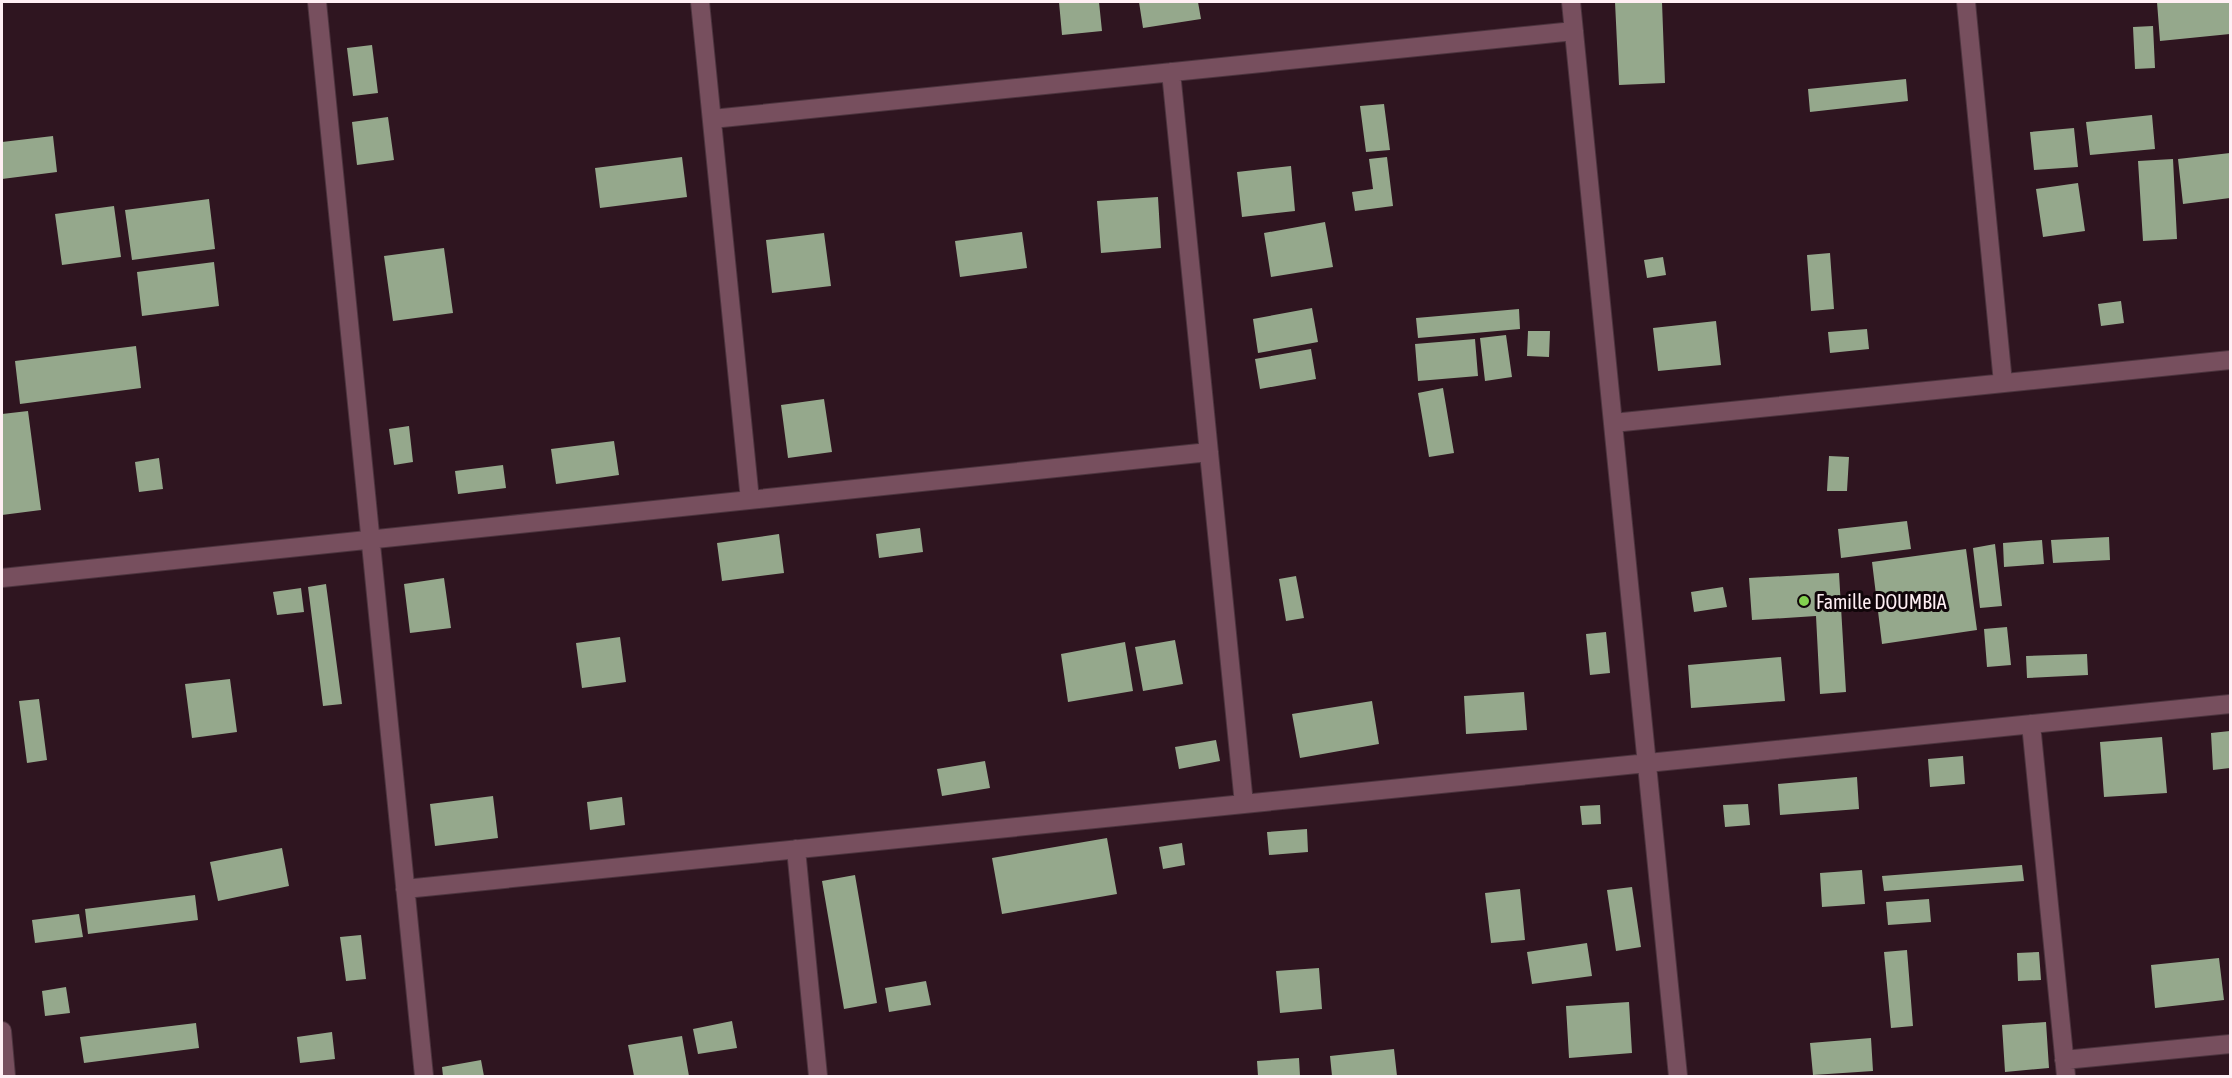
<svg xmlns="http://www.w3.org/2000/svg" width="2232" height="1078" font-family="'Asap Condensed',sans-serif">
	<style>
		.building { fill: #95a88c }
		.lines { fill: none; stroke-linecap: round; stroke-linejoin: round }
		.minor-casing { stroke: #4c343e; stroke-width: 20 }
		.minor { stroke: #774f5e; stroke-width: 18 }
		.poi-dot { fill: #82d04f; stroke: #100509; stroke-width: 2 }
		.labels { text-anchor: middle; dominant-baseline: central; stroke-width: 6; stroke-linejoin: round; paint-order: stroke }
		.poi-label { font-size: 20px; fill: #ffeff4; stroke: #100509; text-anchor: start }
	</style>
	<rect width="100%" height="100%" fill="#2f1520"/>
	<path class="building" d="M1059 2H1099L1102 31 1062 35Z
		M1139 2H1198L1201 19 1143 28Z
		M1615 2H1662L1665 83 1619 85Z
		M2157 2H2230V34L2160 41Z
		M2153 26 2155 68 2135 69 2133 27Z
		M372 45 378 93 353 96 347 48Z
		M1906 79 1908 101 1810 112 1808 89Z
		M1384 104 1390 150 1366 152 1360 106Z
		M2152 115 2155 149 2090 155 2086 122Z
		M388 117 394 160 357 165 352 122Z
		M2074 128 2078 167 2034 170 2030 132Z
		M53 136 57 172 2 179V142Z
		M2230 153V198L2183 204 2178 159Z
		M682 157 687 197 600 208 595 168Z
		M1387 157 1393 206 1355 211 1352 192 1373 189 1369 159Z
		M2173 159 2177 239 2143 241 2138 161Z
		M1291 166 1295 211 1242 217 1237 172Z
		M2078 183 2085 231 2043 237 2036 189Z
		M1158 197 1161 248 1101 253 1097 201Z
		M209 199 215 249 132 260 125 210Z
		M114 206 121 257 62 265 55 214Z
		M1325 222 1333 267 1271 277 1264 233Z
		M1022 232 1027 268 960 277 955 241Z
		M824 233 831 286 772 293 766 240Z
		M444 248 453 313 393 321 384 256Z
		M1830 253 1834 309 1811 311 1807 255Z
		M1663 257 1666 275 1647 278 1644 260Z
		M214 262 219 306 142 316 137 272Z
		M2121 301 2124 323 2101 326 2098 304Z
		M1312 308 1318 342 1258 353 1253 319Z
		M1519 309 1520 329 1418 338 1416 318Z
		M1716 321 1721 365 1658 371 1653 328Z
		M1867 329 1869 349 1830 353 1828 332Z
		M1528 331H1550L1549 357 1527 356Z
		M1506 335 1512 377 1485 381 1480 338Z
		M1475 339 1478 376 1418 381 1415 344Z
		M136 346 141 388 20 404 15 361Z
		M1311 349 1316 379 1260 389 1255 359Z
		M1443 388 1454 453 1429 457 1418 393Z
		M824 399 832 452 788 458 781 405Z
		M28 411 41 510 2 515V414Z
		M409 426 413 462 394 465 389 429Z
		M614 441 619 475 556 484 551 449Z
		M1829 456 1849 457 1847 491H1827Z
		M159 458 163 489 139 492 135 462Z
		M503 465 506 488 458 494 455 471Z
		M1907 521 1911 549 1841 558 1838 529Z
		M920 528 923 552 879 558 876 534Z
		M779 534 784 573 722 581 717 543Z
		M2109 537 2110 560 2053 563 2051 540Z
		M2042 540 2044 564 2004 567 2003 543Z
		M1995 544 2002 606 1980 608 1973 548Z
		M1966 549 1977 630 1882 644 1872 562Z
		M1839 573 1846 692 1820 694 1816 616 1752 620 1749 578Z
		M1296 576 1304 618 1286 621 1279 579Z
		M444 578 451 628 410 633 404 584Z
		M326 584 342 704 323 706 308 587Z
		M1723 587 1727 607 1694 612 1691 592Z
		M301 588 304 612 277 615 273 592Z
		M2007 627 2011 665 1987 667 1984 629Z
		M1606 632 1610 673 1590 675 1586 634Z
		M620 637 626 682 582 688 576 643Z
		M1175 640 1183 684 1143 691 1135 647Z
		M1125 642 1133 691 1068 702 1061 654Z
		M2087 654 2088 675 2027 678 2026 656Z
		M1781 657 1785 701 1691 708 1688 665Z
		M230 679 237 732 192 738 185 684Z
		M1524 692 1527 730 1466 734 1464 696Z
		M39 699 47 760 27 763 19 701Z
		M1372 701 1379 744 1300 758 1292 714Z
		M2230 731V768L2213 770 2211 733Z
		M2162 737 2167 793 2104 797 2100 742Z
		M1216 740 1220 761 1179 769 1175 747Z
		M1963 756 1965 784 1930 787 1928 759Z
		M985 761 990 788 942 796 937 769Z
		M1857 777 1859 809 1780 815 1778 784Z
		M493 796 498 838 435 846 430 804Z
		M622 797 625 825 590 830 587 802Z
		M1748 804 1750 825 1725 827 1723 805Z
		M1600 805 1601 824 1582 825 1580 806Z
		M1307 829 1308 852 1269 855 1267 832Z
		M1107 838 1117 894 1002 914 992 858Z
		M1182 843 1185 865 1163 869 1159 847Z
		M282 848 289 886 218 901 210 862Z
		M2022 865 2024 881 1884 891 1882 876Z
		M1862 870 1865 904 1822 907 1820 873Z
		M855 875 877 1003 844 1009 822 881Z
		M1632 887 1641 947 1616 951 1607 890Z
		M1520 889 1525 940 1491 943 1485 893Z
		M195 895 198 920 88 934 85 909Z
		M1929 899 1931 922 1888 925 1886 902Z
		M79 914 83 937 35 943 32 920Z
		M361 935 366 979 346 981 340 937Z
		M1587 943 1592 976 1532 984 1527 952Z
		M1907 950 1913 1026 1891 1028 1884 952Z
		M2039 952 2041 980 2018 981 2017 953Z
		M2219 958 2224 1000 2155 1008 2151 965Z
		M1319 968 1322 1009 1280 1013 1276 971Z
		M926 981 931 1005 889 1012 885 988Z
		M66 987 70 1013 45 1016 42 991Z
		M1629 1002 1632 1053 1569 1058 1566 1006Z
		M732 1021 737 1048 698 1054 693 1029Z
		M2046 1022 2049 1068 2005 1072 2002 1025Z
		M196 1023 199 1048 84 1063 80 1037Z
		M332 1032 335 1059 300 1063 297 1037Z
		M682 1036 689 1076H634L628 1045Z
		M1871 1038 1873 1071 1813 1075 1810 1043Z
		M1394 1049 1397 1076H1332L1330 1056Z
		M1299 1058 1300 1076H1258L1257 1061Z
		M481 1060 484 1076H443L442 1067Z"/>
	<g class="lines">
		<g class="minor-casing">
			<path id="minor" d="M317 2 424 1076
				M700 2 750 500
				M1571 2 1678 1076
				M1966 2 2003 383
				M1171 72 1244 804
				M712 119 1574 31
				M1613 423 2230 360
				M2 578 1209 452
				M2031 724 2066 1076
				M796 849 818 1076
				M405 889 2230 704
				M2 1031 6 1076
				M2064 1060 2230 1044"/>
		</g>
		<use href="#minor" class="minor"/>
	</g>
	<circle class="poi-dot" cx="1804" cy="601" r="6"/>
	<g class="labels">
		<g class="poi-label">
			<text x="1816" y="601">Famille DOUMBIA</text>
		</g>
	</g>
	<rect width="2232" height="1078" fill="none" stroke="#ffeff4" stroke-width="6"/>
</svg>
